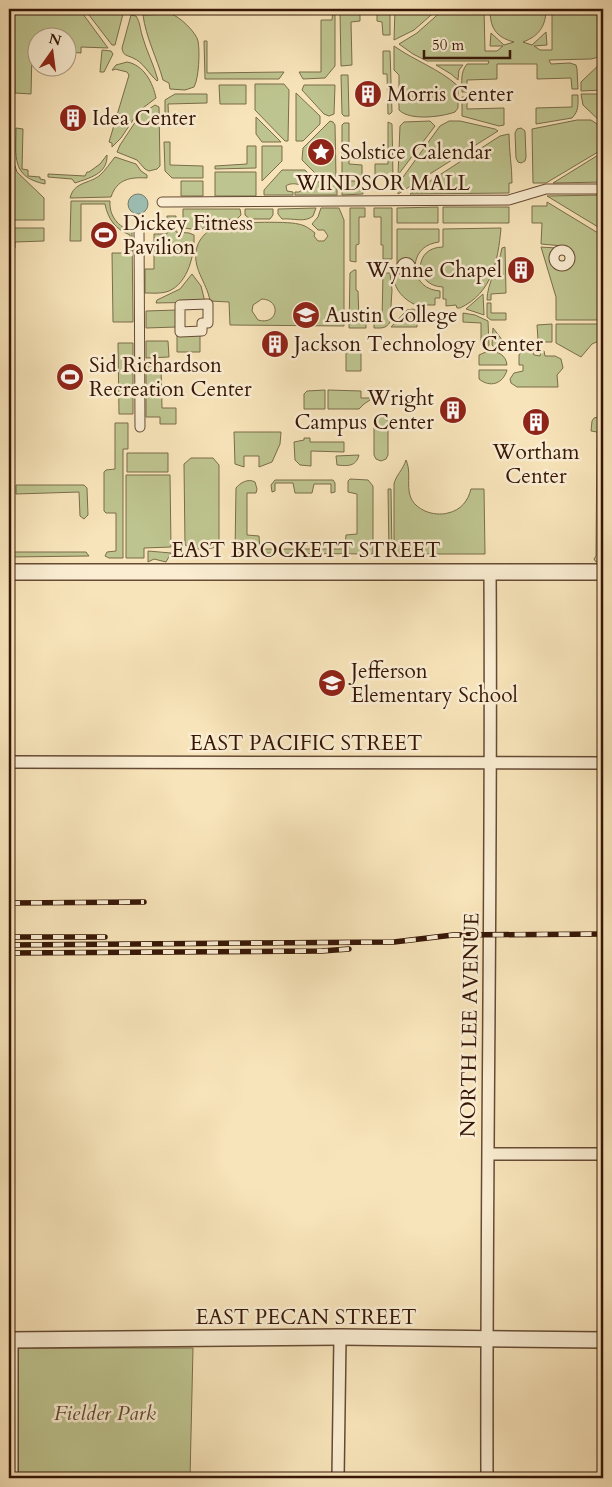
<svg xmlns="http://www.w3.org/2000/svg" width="612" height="1487" font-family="Cardo,serif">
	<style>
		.green { fill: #bec48f; stroke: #7a6d4b; fill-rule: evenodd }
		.water { fill: #9dbeb2; stroke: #747b6e }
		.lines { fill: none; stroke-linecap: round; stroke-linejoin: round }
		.pedestrian-casing { stroke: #664a34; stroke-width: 11 }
		.minor-casing { stroke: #664a34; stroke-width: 14 }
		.tertiary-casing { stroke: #664a34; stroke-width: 18 }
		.pedestrian { stroke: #faedd2; stroke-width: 9 }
		.minor { stroke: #faedd2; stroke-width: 11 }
		.tertiary { stroke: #faedd2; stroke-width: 15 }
		.rail-casing { stroke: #361607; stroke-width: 5.5 }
		.rail { stroke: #faedd2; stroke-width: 4; stroke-dasharray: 11; stroke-linecap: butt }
		.labels { text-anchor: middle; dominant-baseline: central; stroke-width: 5; stroke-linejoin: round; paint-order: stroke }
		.poi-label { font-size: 21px; fill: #361607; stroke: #faedd2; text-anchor: start }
		.street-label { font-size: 21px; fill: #361607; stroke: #faedd2 }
		.park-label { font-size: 21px; font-style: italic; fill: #5f4a30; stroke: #faedd2 }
	</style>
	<rect width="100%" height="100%" fill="#f8e4ba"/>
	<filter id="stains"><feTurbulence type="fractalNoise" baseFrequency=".004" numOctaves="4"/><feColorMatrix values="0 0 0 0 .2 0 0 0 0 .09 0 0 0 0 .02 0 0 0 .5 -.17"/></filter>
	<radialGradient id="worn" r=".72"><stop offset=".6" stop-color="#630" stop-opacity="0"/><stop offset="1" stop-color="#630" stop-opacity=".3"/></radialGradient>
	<path class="green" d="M333 9H335V66L325 78 303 79 299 72H321V20H332Z
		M343 9H360V21L351 22 352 65 341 66 340 12Z
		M395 9H438L414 30 394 40Z
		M444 9H484L485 51H497L503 46H490L491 33 504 45 514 42C495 37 490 27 490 9H546C546 26 539 36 523 42L532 45 546 32 547 45 534 46 540 50H552V9H587L603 19V56L591 59 549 60 551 64 570 63 576 65 577 69 578 89H572L571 78 537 79V64H497V79L467 80V92H462C462 81 460 73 467 64H488L489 61H427L413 54 399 44 417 33Z
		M14 10H80L108 48 81 47V53L68 52V38H38L37 51H32L31 94 15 93Z
		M90 10H118L123 14 115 45H112L89 15 88 11Z
		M377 10H390V35H383L382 22 377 21Z
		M171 14C179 16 196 32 198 41 200 51 199 78 194 87L185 90 170 89 169 83 163 80C157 58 146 38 143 15Z
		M131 15 136 16C140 22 140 28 142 35 146 50 154 65 158 80L157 81C149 74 143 62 133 58 127 55 123 56 122 48Z
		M204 41H207V73L284 72 279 79H205Z
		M394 46C415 61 438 68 458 86V108L455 112C441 117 410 121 399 110V75L394 70Z
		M102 50 111 51 113 54 104 72H100Z
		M383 51H390L392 112 390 114H388L387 74H383Z
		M603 61V90L581 91V82Z
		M127 62C144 65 153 83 156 98L139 111 121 138 112 147V143L109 142 129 75 127 72 115 69 114 70H112L116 65Z
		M436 65H463L459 70 458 80 451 74Z
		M341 75H348L349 116H344L342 114Z
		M255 84H284L289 90 288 141H285L255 110Z
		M219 85H246V104H220Z
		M304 85H335L334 114 329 116 324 114 302 90Z
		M296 93 320 116V124L303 141H296Z
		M175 94H207V103L168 104 169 127 165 126V100Z
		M581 94H603V124L583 105Z
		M572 95H578C578 104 579 111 572 118L536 124V108L572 107Z
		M462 97H467V109L504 108V125L499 126 462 116Z
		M155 105 159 107 160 166 157 169 149 171 145 169 137 160 117 152 120 145 140 115Z
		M256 117 281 142H262L256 134Z
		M577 120H591L603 128V149L546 183H533L532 129Z
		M330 121 333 122 335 125 336 177H319L302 160 303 148Z
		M430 121 435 126 398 175 400 126 404 122Z
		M449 121H460L495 129 498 131 398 194V184L440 126Z
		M388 122 392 124 393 177H375V164H388Z
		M344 123H349V164L362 165V177H342V125Z
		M16 128 23 129 22 169 28 170V176L40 177V179L45 180V184C11 177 16 157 16 128Z
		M521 128 525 131 526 157 525 161 521 163 518 162 516 158 515 133 517 129Z
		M509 134C509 151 512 166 512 183H509V193L410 194 500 136Z
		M164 142H170V165L203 166V178H172L165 171Z
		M9 143H12L13 160 17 172 44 198V220H9Z
		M247 146H256V168L215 169V166L247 164Z
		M262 146H282V161L262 181Z
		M603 152V182L553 183Z
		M107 155C108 174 89 178 75 183L72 179 48 177V174L85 176 87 172H89L100 164Z
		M115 157 136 164 141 171 147 175V178C130 177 117 179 111 197L70 198C74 182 88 184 99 176 105 171 110 163 115 157Z
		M282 170H305L316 182 337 181V195H295V192H299L302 190 301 186C298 183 289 183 286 186L287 191 293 192V195H264V190Z
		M215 172H256V196H215Z
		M181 181H203V196H181Z
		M342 181H362L363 194 342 195Z
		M603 195V230L547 196Z
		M71 201H110C109 216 118 227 132 231L133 322H113L112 253H130V235C115 229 108 219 105 204H81V241H70Z
		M547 202 603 236V320H556V297L541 247 556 248 562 250 557 251 554 256V262L559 266H566L571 259 569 253 563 246 541 244 542 223H532V206H547Z
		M438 207V223H397V208Z
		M443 207H509V223H443Z
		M316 208 313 216C305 223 293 218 282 219L278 214V209Z
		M321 208H339L344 220V326L230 325 229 302 210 301C207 282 191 268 197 247 200 237 209 229 218 226 228 222 288 221 298 224 305 225 310 229 315 233L314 236 318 241H324L328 236 324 230H318L312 224 318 217ZM262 299C282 300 278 326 258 320L252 311 253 305Z
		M350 208H365V217H359V244L356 245V262L350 261Z
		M374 208H392V259H383V245H381V217H374Z
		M183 209H240L241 215 237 219 218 220 200 230 183 228Z
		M245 209H273V215L270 219H250L245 215Z
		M167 216H176V232L189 233 194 235C195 254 188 283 169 291 161 294 153 293 145 293V269H154V234H167Z
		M9 228H44V241L15 242V248L9 249Z
		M501 228C498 261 492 293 460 308H457L456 305 446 306V299H443V287C413 286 413 247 443 247V229Z
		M397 229H439V242C425 244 417 251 415 265H410V268H415C417 282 426 290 440 291V298H435V305H425V308C411 305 395 294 394 278H397V269L402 268V265H397Z
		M505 247 506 293 491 294V300H487C487 283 499 266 502 248Z
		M354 270H356V290L358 291 359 320H366V328H349L350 273Z
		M383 273H390L392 290 390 322C386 329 381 328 374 328V320H382Z
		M192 274 201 286 205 302 156 303 157 300 180 289Z
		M483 294 484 315 466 309Z
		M487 303H491V313H506V320H491L487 317Z
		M413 309 417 311V327H391L407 310Z
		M177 310V327L146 328V311Z
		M463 313 475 315 488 321 489 345 488 347 481 345V323L463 322Z
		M552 324V342H540L538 340 537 325Z
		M556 324H603V339L592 344 581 357 556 343Z
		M493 328 503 341 504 350 494 347 492 345Z
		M200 335V352H177V336Z
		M146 341H168L169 357 146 358Z
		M118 343H133V414H119Z
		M526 348 533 351 534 355 540 356 541 351H544L545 356H555L561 359 563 368 557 375 558 387H517L511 383 510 379 514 373 523 371V365H519V355L523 349Z
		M346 350H361V371H346Z
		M488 351C498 351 506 355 507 365H479V355Z
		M146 366H161L162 408H176V424H160V417H146Z
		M479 370H507C503 384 490 388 479 379Z
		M325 390V409H304V394L307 391Z
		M328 390 361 391V398H373L364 404 359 409H328Z
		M381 416 386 418 388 422V455L386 459 381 461 376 459 374 455V422L376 418Z
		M602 416 603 417V562H596L594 559 596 556 597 432 591 431 592 421 594 418Z
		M115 423H128V449H123V558H109L105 556 107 552 116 551V513H106L104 511V472L106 470 115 469Z
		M234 432H281L280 444 272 462 259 467V456H244V467L235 464Z
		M304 438H310V442H344V452L311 451V466L300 465 295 460 294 442 304 440Z
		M127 453H168V472H127Z
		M359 455C356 467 347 466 337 465L336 456Z
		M191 458H213L219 465V545C211 551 194 550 185 545L184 464Z
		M406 460C414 477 399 499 425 511 432 514 441 515 448 513 461 510 468 501 471 489H484L485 554H394V484C396 475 403 470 406 460Z
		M126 475H170L171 547 144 548V558H126Z
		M350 479 368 480 373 486V554L235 553 236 488C240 483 248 478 255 482L257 489 256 493H247V535L259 536 260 549H345L346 535 357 534V494L348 492V481Z
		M275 480H333L335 483V492L331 493V484H314L312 493H295L293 483H275V491L272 492 271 485Z
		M16 485H84L87 488 88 515 84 519 80 516 79 492 16 494Z
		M388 489H391L392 554H389Z
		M148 551 171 553 166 562 154 559 148 562Z
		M9 552H86L89 556 9 557Z
		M18 1348H193L190 1478H17Z"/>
	<path class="water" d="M128 204a10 10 0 1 1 20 0a10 10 0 1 1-20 0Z"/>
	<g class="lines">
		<g class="pedestrian-casing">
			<path id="pedestrian" d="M162 202 509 200 546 189H603
				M139 229 140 427
				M554 258a8 8 0 1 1 16 0a8 8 0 1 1-16 0Z
				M401.5 267a4.5 4.5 0 1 1 9 0a4.5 4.5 0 1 1-9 0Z
				M208 304V323H202V331L180 332V305Z"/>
		</g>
		<g class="minor-casing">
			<path id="minor" d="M9 762 603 763
				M488 1154H603
				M12 1478V1340
				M338 1478 340 1337
				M487 1478C486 1176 492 874 490 571"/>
		</g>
		<g class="tertiary-casing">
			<path id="tertiary" d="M9 572H603
				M9 1340 340 1337 603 1340"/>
		</g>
		<use href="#pedestrian" class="pedestrian"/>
		<use href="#minor" class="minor"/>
		<use href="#tertiary" class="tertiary"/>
		<g class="rail-casing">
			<path id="rail" d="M9 903 144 902
				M9 937H105
				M9 945 394 942 453 935 603 934
				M9 953 322 951 349 949"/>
		</g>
		<use href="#rail" class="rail"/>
	</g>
	<defs>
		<g id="building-disc" transform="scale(1.4375)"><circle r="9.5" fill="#8f2418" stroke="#faedd2"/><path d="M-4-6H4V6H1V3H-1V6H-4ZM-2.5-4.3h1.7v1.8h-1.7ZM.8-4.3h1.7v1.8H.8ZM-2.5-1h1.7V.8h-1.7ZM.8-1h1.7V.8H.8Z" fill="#fff"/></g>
		<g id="sight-disc" transform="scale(1.4375)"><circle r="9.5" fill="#8f2418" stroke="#faedd2"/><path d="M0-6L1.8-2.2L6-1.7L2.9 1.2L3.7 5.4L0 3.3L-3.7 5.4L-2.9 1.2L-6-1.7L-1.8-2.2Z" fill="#fff"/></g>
		<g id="stadium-disc" transform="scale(1.4375)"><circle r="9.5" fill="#8f2418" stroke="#faedd2"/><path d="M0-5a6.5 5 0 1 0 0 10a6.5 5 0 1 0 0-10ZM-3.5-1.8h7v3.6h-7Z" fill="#fff"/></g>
		<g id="university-disc" transform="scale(1.4375)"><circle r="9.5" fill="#8f2418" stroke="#faedd2"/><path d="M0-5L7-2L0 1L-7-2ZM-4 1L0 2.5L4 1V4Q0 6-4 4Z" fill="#fff"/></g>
		<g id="school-disc" transform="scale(1.4375)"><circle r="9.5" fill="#8f2418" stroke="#faedd2"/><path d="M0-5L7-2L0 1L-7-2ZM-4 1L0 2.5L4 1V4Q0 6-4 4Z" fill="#fff"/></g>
	</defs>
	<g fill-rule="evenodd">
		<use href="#building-disc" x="368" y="94"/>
		<use href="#building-disc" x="73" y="118"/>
		<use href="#sight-disc" x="321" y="152"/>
		<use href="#stadium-disc" x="104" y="235"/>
		<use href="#building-disc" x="521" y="270"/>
		<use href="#university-disc" x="306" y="315"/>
		<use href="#building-disc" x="275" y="344"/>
		<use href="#stadium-disc" x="70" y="377"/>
		<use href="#building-disc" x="453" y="410"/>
		<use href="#building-disc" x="536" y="422"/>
		<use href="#school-disc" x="332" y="683"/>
	</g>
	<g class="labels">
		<g class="poi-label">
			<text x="387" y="94">Morris Center</text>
			<text x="92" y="118">Idea Center</text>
			<text x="340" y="152">Solstice Calendar</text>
			<text x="123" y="223">Dickey Fitness<tspan x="123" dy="24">Pavilion</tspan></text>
			<text x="502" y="270" text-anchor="end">Wynne Chapel</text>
			<text x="325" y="315">Austin College</text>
			<text x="294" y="344">Jackson Technology Center</text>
			<text x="89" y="365">Sid Richardson<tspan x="89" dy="24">Recreation Center</tspan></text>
			<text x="434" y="398" text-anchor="end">Wright<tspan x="434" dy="24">Campus Center</tspan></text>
			<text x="536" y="452" text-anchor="middle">Wortham<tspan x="536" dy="24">Center</tspan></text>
			<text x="351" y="671">Jefferson<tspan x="351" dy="24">Elementary School</tspan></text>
		</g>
		<g class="street-label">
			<text x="383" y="183">WINDSOR MALL</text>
			<text x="306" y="550">EAST BROCKETT STREET</text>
			<text x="306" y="743">EAST PACIFIC STREET</text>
			<text transform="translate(470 1025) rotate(-89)">NORTH LEE AVENUE</text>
			<text x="306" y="1317">EAST PECAN STREET</text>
		</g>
		<g class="park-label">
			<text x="105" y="1413">Fielder Park</text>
		</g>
	</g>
	<rect width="612" height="1487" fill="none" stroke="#f8e4ba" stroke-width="30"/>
	<rect x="10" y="10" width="592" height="1467" fill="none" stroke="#361607" stroke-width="2.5"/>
	<rect x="15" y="15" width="582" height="1457" fill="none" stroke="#361607"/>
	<g transform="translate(52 52) rotate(14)"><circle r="24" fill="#faedd2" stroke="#ac9781"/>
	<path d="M0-4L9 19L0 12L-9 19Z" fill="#8f2418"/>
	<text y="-8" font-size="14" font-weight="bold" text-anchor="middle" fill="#361607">N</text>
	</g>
	<path d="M424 50v8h86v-8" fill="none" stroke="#361607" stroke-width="2.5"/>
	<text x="432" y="50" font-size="15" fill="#361607" stroke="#faedd2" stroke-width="4" paint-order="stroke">50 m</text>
	<rect width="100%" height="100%" filter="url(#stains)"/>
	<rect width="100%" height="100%" fill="url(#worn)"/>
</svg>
